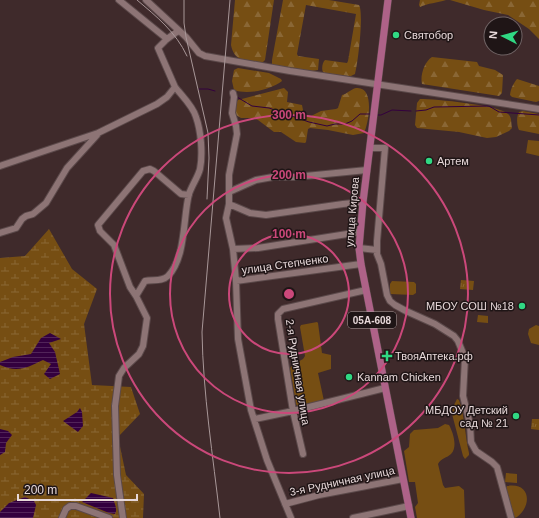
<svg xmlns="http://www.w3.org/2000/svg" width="539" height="518" font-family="Helvetica,sans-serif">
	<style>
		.green { fill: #764e13 }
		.forest { fill: url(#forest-firs) }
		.wetland { fill: url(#wetland-marsh) }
		.park { fill: url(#park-tufts) }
		.water { fill: url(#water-rules) }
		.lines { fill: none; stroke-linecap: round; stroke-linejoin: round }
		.stream { stroke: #33003e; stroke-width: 1 }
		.minor-casing { stroke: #5b494a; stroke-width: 8 }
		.major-casing { stroke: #5b494a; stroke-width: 8 }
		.minor { stroke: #8d7475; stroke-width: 6 }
		.major { stroke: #ae6288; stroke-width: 7 }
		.rail { stroke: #a89798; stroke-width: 1 }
		.ring { fill: none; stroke: #cb487a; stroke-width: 2 }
		.poi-dot { fill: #30d883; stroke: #1f1516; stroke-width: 1.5 }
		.labels { text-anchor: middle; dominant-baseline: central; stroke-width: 3; stroke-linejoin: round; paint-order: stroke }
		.shield { fill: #1f1516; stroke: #ab9e9e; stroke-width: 1 }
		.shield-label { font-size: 10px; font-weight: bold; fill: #e7d8d9 }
		.poi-label { font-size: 11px; fill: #e7d8d9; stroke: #1f1516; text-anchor: start }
		.street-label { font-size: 11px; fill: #e7d8d9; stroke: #1f1516 }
		.centre { fill: #cb487a; stroke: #1f1516; stroke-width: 2 }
		.ring-label { font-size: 12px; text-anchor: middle; font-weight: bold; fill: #cb487a; stroke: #1f1516; stroke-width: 3; stroke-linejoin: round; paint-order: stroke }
	</style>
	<defs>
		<pattern id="forest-firs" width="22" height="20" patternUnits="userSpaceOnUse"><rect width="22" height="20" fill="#764e13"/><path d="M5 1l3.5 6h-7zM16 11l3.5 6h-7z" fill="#8a6735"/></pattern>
		<pattern id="wetland-marsh" width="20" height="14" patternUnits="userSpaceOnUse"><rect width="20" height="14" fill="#764e13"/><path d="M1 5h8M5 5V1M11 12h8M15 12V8" fill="none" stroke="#8a6735"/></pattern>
		<pattern id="park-tufts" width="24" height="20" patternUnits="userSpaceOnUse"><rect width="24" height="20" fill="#764e13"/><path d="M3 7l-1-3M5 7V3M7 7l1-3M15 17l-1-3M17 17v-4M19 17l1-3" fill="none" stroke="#8a6735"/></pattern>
		<pattern id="water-rules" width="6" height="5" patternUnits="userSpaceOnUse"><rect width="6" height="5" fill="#33003e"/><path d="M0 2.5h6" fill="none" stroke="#512459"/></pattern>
	</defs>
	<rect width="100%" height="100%" fill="#3f2a2b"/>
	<path class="green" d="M528 140 539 141V156L526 153Z
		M392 281 414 282 416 284V293L413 295 390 294V284Z
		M317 322 318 323 322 353 331 355V369L318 373 324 401 298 407 296 404 290 368 294 364 303 359 305 356 300 327 301 325Z
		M536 325 539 326V345L531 343 528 334 529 329Z
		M457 399 459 400C465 417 465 436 469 453V455L465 459 463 456 452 414 453 407Z
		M445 424 449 425C453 432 458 447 451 454 447 458 441 458 438 464L443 485 445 488 459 486 464 490 465 518H417L415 507 418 503 415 482H409L404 451 409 447 410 434 414 430 438 428Z
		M507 486C531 482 532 506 517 517L515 518 513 515 506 489Z"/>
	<path class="forest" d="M235 0H274L265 60 263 62C248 62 234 62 231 45Z
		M283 0H329L359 5C364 13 358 63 355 74L351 76H348L324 73C321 71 322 63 325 60L347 63 348 61 356 14 306 5 297 54 298 56 319 59 318 70 312 71 272 65V60Z
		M420 0H446C437 3 428 3 420 7L419 5Z
		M450 0H539V39L529 29 508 15 484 10Z
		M432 57 477 62 479 66 495 70 503 75 502 93 499 96 422 84C420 76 424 62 432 57Z
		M238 68 269 73 281 79 282 81C270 90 248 95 234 90L232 81 234 70Z
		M517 79 539 86V101L536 102 512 97 510 95C511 88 513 84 517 79Z
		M284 88 288 92 287 102 302 105 304 115 309 117 321 111 336 109 338 108 342 95C347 94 351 89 356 88 375 86 369 122 364 133L353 135 328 130 310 128 308 129 306 142 305 143 296 142 281 132H274L258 120 253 118H241L236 115C235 110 234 104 238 100Z
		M420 99C435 99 499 105 508 114 512 117 511 123 512 128L509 131 496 137 487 138 459 132 417 128 415 125 417 103Z
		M523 111 539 114V134L519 130C517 126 516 117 519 112Z"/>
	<path class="wetland" d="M49 229 72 269 97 289 84 324 92 385 131 387 140 414 118 437 126 475 144 494 143 518H0V258L25 256Z"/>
	<path class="park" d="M461 280 474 281 473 290 460 289Z
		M478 315 488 316V323L477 322Z
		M532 419H539V430L531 429Z
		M506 473 517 474V483L505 482Z"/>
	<path class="water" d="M50 333 61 339 49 343 55 352 60 374 50 379 44 374 51 364 43 360C27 368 17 373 0 365V362L13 357 31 354 41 338Z
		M80 408 82 412 83 426 78 432 63 421 77 412Z
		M0 429 8 431 12 435 6 443 5 452 0 455Z
		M91 493 113 498C114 503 118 509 115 514L109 513 82 502Z
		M25 497 34 501 36 505 33 518H0V512L9 503Z"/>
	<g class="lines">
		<path class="stream" d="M199 89H208L215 91
			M237 97 252 106 269 108 309 122 327 126 335 124H345L352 121 360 114H370
			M416 111 426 110 434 107 489 106 499 112 539 115
			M377 115H381L392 110 411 111"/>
		<g class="minor-casing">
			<path id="minor" d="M119 0 167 39
				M146 0 186 37 199 53 205 56 290 71 539 109
				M233 93 234 97 232 113 236 126 237 134 229 175V204L226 218 233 249 236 281 238 339 251 410 267 460 291 518
				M371 148H385L377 241V254L381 264 387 295 390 301 395 305 406 311 435 324 454 336 458 341 465 358 463 396 470 424 471 442 476 451 492 462 497 467 511 518
				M0 166 98 133 157 104 167 97 175 87 158 48 167 39 178 31
				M229 192 256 180 273 177H295L367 170
				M229 204 250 213 266 215 343 204 363 202
				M0 233 16 228 22 219 26 216 33 214 46 203 67 168 97 135
				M359 248 377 250
				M233 249 258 248 360 232
				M236 281 361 264
				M136 296 130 287 114 245 100 231 98 225 143 171 150 169 154 171 181 194 189 195
				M255 419 293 411 385 388
				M303 454 293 411 278 319V314L283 309 366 290
				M285 504 319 495 403 479
				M62 518 66 509 70 506H76L109 518
				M123 518 117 475 115 406 119 376 124 368 139 354 143 346 147 318 136 296 145 281C152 279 162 282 168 276 186 258 183 217 189 194 192 185 198 177 200 169 203 154 201 131 196 117 193 106 182 96 175 87
				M353 518 409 506"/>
		</g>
		<g class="major-casing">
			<path id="major" d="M388 0 363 202 359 248 361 264 411 518"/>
		</g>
		<use href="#minor" class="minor"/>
		<use href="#major" class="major"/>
		<path class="rail" d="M137 0C156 16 176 32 187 56
			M184 0V23L186 37 208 133 209 158 207 199
			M220 518C213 456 203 394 202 332L230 0"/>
	</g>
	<g class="ring">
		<circle cx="289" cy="294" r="60"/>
		<circle cx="289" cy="294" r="119"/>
		<circle cx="289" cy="294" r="179"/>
	</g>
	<g class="poi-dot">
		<circle cx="396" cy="35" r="4"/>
		<circle cx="429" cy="161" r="4"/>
		<circle cx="522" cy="306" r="4"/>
		<path d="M385 350h4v4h4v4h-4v4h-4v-4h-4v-4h4z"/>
		<circle cx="349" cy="377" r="4"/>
		<circle cx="516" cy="416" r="4"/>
	</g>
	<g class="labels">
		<rect class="shield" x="348" y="312" width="48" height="16" rx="3"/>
		<g class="shield-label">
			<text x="372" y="320">05А-608</text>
		</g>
		<g class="poi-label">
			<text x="404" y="35">Святобор</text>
			<text x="437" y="161">Артем</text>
			<text x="514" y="306" text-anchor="end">МБОУ СОШ №18</text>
			<text x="395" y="356">ТвояАптека.рф</text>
			<text x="357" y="377">Kannam Chicken</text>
			<text x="508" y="410" text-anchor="end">МБДОУ Детский<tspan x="508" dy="13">сад № 21</tspan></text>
		</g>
		<g class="street-label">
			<text transform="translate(352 212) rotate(-85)">улица Кирова</text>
			<text transform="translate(285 264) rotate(-8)">улица Степченко</text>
			<text transform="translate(298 372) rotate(81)">2-я Рудничная улица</text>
			<text transform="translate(342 481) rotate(-12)">3-я Рудничная улица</text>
		</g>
	</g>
	<circle cx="289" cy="294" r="6" class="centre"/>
	<g class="ring-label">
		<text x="289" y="119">300 m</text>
		<text x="289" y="179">200 m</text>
		<text x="289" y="238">100 m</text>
	</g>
	<g transform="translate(503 36) rotate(276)"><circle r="19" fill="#1f1516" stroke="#6f6364"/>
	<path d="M0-3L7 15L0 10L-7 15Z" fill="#30d883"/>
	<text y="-6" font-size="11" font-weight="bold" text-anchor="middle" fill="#e7d8d9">N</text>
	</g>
	<path d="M18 494v6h119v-6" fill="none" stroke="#e7d8d9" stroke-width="2"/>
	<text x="24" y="494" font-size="12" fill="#e7d8d9" stroke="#1f1516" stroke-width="3" paint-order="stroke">200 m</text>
</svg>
